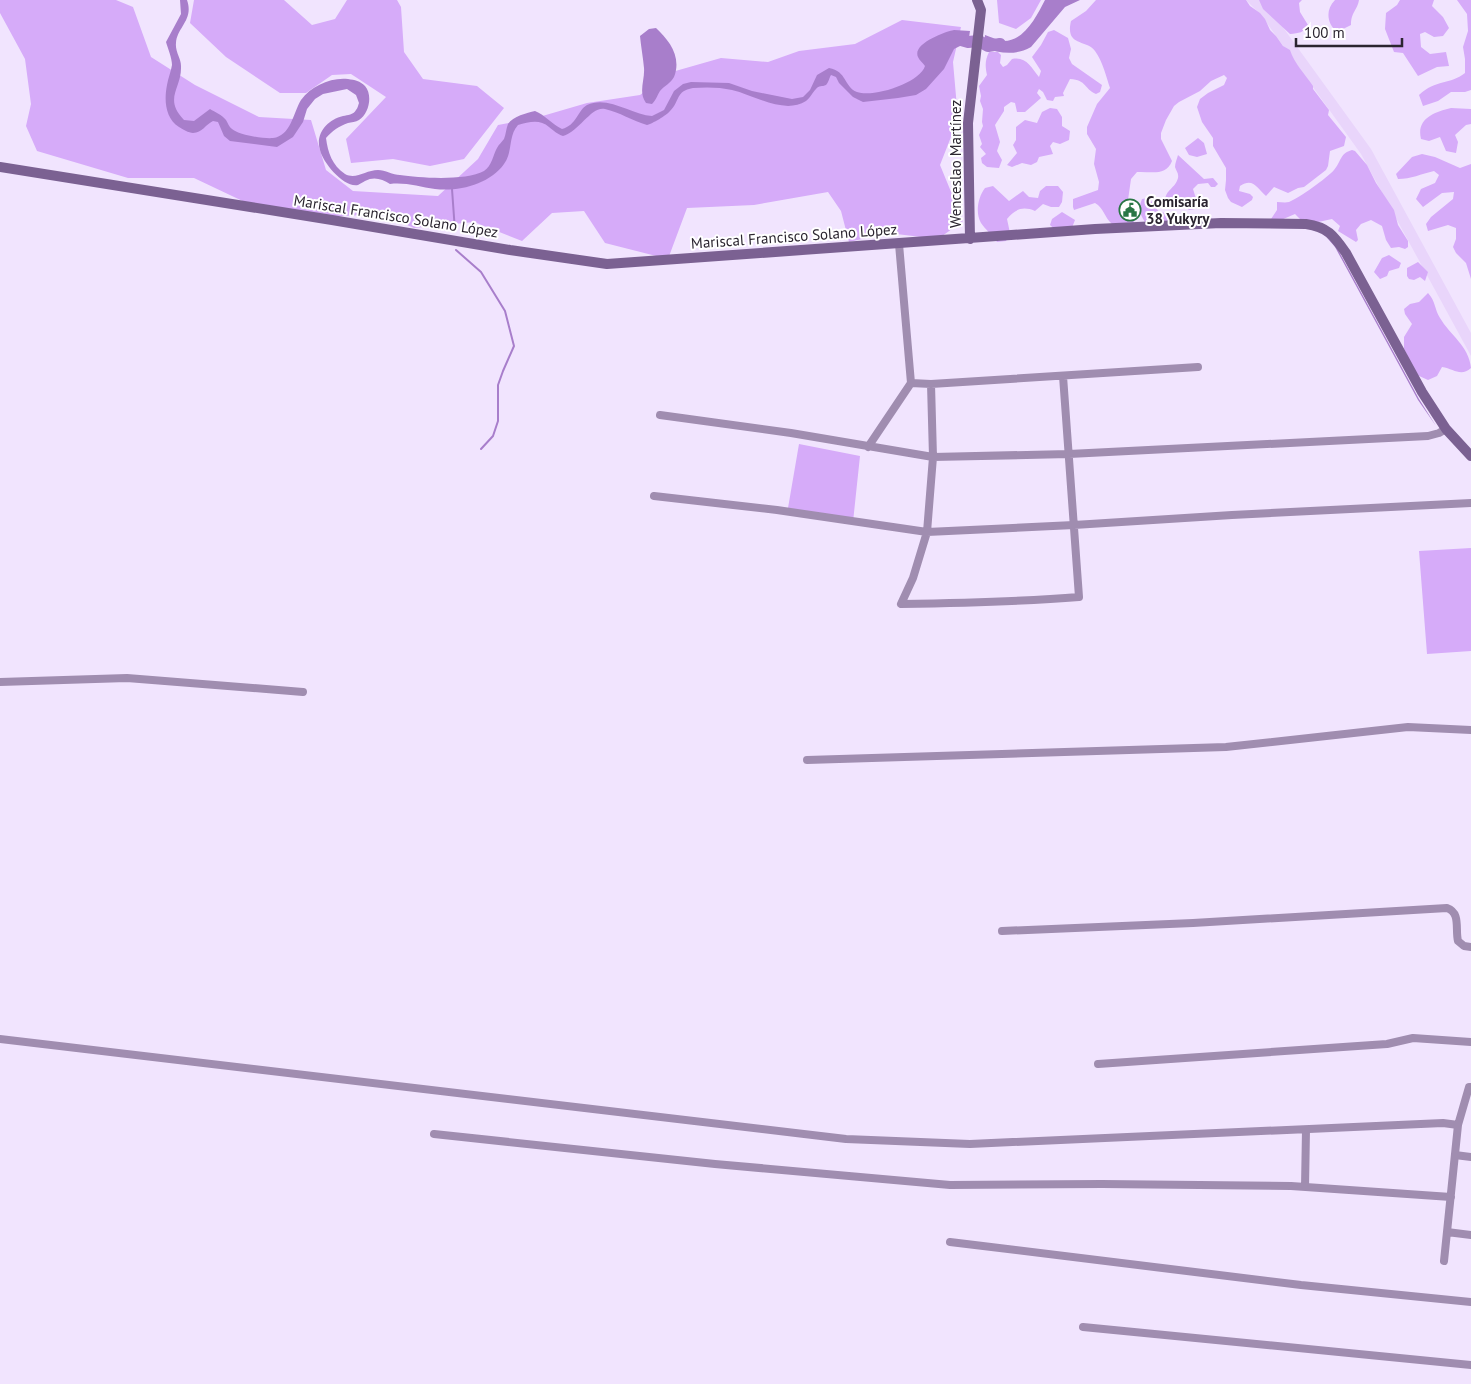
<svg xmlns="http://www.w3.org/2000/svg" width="1471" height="1384" font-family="'PT Sans',sans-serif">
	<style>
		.built { fill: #e9d5fb }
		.green { fill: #d6abf9 }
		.water { fill: #a87ecb }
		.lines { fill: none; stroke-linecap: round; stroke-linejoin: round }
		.stream { stroke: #a87ecb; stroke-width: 2 }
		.river { stroke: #a87ecb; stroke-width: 12 }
		.street { stroke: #a08db0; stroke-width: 8 }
		.secondary { stroke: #7b6192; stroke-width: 10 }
		.labels { text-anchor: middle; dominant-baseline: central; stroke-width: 4; stroke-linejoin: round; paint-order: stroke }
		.street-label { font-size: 15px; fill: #2b2530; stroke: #fff }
		.poi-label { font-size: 15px; font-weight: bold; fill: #2b2530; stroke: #fff; text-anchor: start }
	</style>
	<rect width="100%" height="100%" fill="#f1e4fe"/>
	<path class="built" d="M1246 0H1261L1269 8 1371 149 1471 333V356L1361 154 1261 15Z"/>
	<path class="green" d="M0 0H116L133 7 151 57 195 85 259 117 311 120 326 170 353 191 438 196 478 159 498 125 539 117 587 103 640 95 672 72 721 58 768 62 799 51 855 44 902 20 961 27 953 62 958 119 940 165 963 221 938 239 888 233 849 242 841 211 828 192 754 205 687 208 668 259 605 243 584 211 552 213 522 241 474 222 414 228 382 214 304 218 251 205 194 178H128L37 151 26 126 31 104 25 59 0 13Z
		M194 0H284L312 25 335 19 347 0H397L401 7 404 52 423 79 477 86 504 108 464 159 430 166 393 159 351 163 346 139 386 97 351 74 332 75 306 93H280L226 57 190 23Z
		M997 0H1041L1031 18 1016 29 999 23Z
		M1096 0H1246L1250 6 1260 13 1265 19 1270 30 1276 36 1283 46 1290 50C1294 63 1305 74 1313 86V89L1329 110 1328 115 1346 137 1344 146 1330 151 1328 166 1326 170 1304 187 1298 188 1288 193 1274 187 1266 196C1257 188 1253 177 1240 186L1239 191 1250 194 1253 197 1252 200 1242 207 1231 202 1228 198 1225 190 1226 180V168L1213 146V138L1202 122 1197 107 1200 99 1208 93 1224 85 1227 78 1224 75 1211 81 1200 91 1179 102 1174 106 1166 120 1161 133V139L1172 161C1166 177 1150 171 1137 172L1131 179 1128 200 1123 202 1121 210C1125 215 1131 215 1134 220V224H1112C1104 217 1104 208 1095 203L1074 210 1073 207V199L1098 190 1099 182 1094 164 1096 149 1087 134V127L1097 104 1110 88C1106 76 1103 62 1095 51 1086 39 1065 47 1071 21L1086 11Z
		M1259 0H1302L1299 3 1300 12 1308 25C1304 33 1299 33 1290 34L1263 9Z
		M1335 0H1359C1357 11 1351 12 1351 25L1337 32C1327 24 1325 10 1335 0Z
		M1400 0H1434L1432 6 1443 17 1449 28 1443 36 1434 37 1425 32 1420 34 1421 47 1430 54 1446 52 1449 66 1437 67 1418 76 1403 53 1394 52 1385 29 1386 13 1397 5Z
		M1457 0H1471V90L1465 92H1451L1438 101 1423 106 1419 95C1436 79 1450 85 1465 73V59L1463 47 1468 31 1467 14Z
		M1054 30 1068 38 1071 49 1069 58 1072 64 1102 85 1100 92 1096 94C1084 89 1087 80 1070 79L1063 93 1064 96 1055 97 1053 101 1047 100 1043 92 1039 89 1037 93 1041 98 1025 112H1017L1015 103 1011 102 1004 107V111L995 125 1000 142 997 151 1002 160 999 168 987 167 982 163 981 158 986 154 980 147 982 144 979 135 983 126 982 122 983 109 980 101 981 96 979 86 987 75C985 66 985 60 989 52H998L1001 55 1000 63 1003 67 1007 65 1012 59C1026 56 1031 67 1039 77L1041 71 1032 57 1041 45 1048 32Z
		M1050 108 1057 109 1062 117V126L1070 131 1069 140 1060 144 1053 142 1050 146 1053 154 1039 157 1037 162 1031 165 1022 163 1012 167 1007 165 1017 153 1013 145 1016 140V127L1025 120 1037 123 1042 112Z
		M1451 108 1471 109V124L1466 125 1455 135 1458 142 1456 153 1446 151 1440 137 1429 141 1421 139C1416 119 1434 112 1451 108Z
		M1198 138 1204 143 1207 154 1197 157 1189 155 1185 148Z
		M1352 150 1355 151 1367 165 1376 183 1394 210 1398 225 1408 241V247L1405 249 1399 247 1391 248 1386 240 1382 226 1371 220 1361 224 1356 230 1358 240 1356 242 1338 231 1340 226 1332 219 1309 224 1301 220 1295 214 1274 223 1271 219 1277 210V202C1281 202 1285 203 1289 202 1299 198 1327 178 1334 170 1341 162 1340 153 1352 150Z
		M1422 154 1435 157 1460 168 1471 164V279L1466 263 1456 253 1453 247 1456 239V228L1448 225 1428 231 1426 224 1431 217 1453 199 1454 192 1442 193 1423 207 1416 199 1421 189 1435 183 1439 175 1434 171C1421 174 1411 179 1398 179L1396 174 1412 157Z
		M1178 155 1204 179 1213 178 1218 184 1215 187H1211L1208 183 1198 184 1193 189 1198 205 1195 209 1189 210 1180 202 1171 209 1166 206C1162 190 1175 190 1178 178 1179 173 1176 171 1175 167 1175 163 1177 159 1178 155Z
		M993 186 1009 201 1023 191 1029 197 1038 198 1040 191 1046 186H1058L1063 192 1062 202 1059 207H1051L1043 204 1035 211C1023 206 1015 209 1007 219L1010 233 1006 241 997 242C993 236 985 229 981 223 975 213 978 197 985 188Z
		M1149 198 1159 212 1175 214 1176 219 1168 224 1145 222C1140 214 1138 209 1142 199Z
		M1062 212 1075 220 1071 230 1061 235 1050 225 1052 219Z
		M1389 255 1401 263 1399 268 1389 271 1387 276 1380 279 1374 272 1382 258Z
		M1418 262 1428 272 1425 281 1420 277 1414 280 1409 279 1407 276V268Z
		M1428 293C1436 302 1434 308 1440 318 1450 335 1469 346 1471 368 1461 377 1454 369 1442 367L1437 376 1428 380 1417 375 1404 349V337L1412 324 1405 314 1404 309 1410 304 1419 302Z
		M799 444 860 456 853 522 788 508Z
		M1471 548V651L1427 654 1419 551Z"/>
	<path class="water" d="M180 0H187C194 20 177 27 176 43 175 52 181 58 181 66 182 89 163 98 184 120L194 121 210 109C215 112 222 115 226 120 228 123 229 127 232 129 239 135 264 139 273 138 291 136 293 113 301 100 311 86 331 77 348 79 355 80 360 81 365 86 373 95 369 114 359 120 356 122 351 122 348 123 339 126 332 131 326 138 328 153 332 165 345 174 356 180 366 170 378 170 385 170 393 175 400 175 420 178 466 181 484 171 492 166 493 155 497 148 499 144 502 142 504 139 506 134 506 129 508 124 513 116 527 113 535 111 545 115 552 124 562 129 577 125 577 111 587 105 608 95 632 115 652 116L664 110 674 91 683 84 691 82 729 83 752 91 792 99 803 97 810 90 817 75 829 68C847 71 844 87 857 92 873 98 920 83 925 66 923 63 919 60 918 57 912 44 944 32 954 30 959 30 965 31 970 31L968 44 962 45 954 49 944 69 926 89 916 95 898 98 863 102 853 97 839 83 836 77 831 75C829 78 829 82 826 85 822 87 819 85 816 89 812 93 811 97 806 101 784 115 754 95 732 90 720 87 705 87 693 88 675 91 680 102 670 111 667 115 652 124 647 125 633 121 619 112 605 109 591 106 580 131 563 136 557 134 554 131 549 127 540 119 529 122 518 125 508 136 513 152 504 164 490 184 459 192 435 189 420 187 405 182 390 184 382 179 374 176 365 181 363 182 360 184 358 185 344 188 323 163 320 150 315 134 327 120 343 116 348 115 353 115 356 110 358 108 358 105 359 103L356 95 347 89 323 94 315 99 307 109 303 122 293 137 277 147 230 141 224 136 218 122 213 121C206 124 202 133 193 133 189 133 182 129 179 127 165 118 164 100 167 85 168 78 171 72 172 65 172 58 168 49 166 42L181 14Z
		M1045 0H1080L1065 7 1031 47C1015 56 1000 53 984 48L985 35C991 37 998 40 1004 41 1025 41 1037 15 1045 0Z
		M656 28C669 40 682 57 674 77 671 83 664 86 660 91 657 96 656 100 652 104L646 103C638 92 645 80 644 68 643 57 641 47 640 36L649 29Z
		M1323 233 1336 246 1419 399 1436 426 1418 400 1335 247Z"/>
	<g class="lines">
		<path class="stream" d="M452 189 455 231
			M456 250 481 272 505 311 514 346 503 371 498 385V421L493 436 481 449"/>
		<path class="river" d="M952 40H961L968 42 979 41 988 46 1000 44"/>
		<path class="street" d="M911 383 931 384 1198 367
			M931 384 933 457 927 532 913 578 901 604C960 603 1019 602 1079 597L1063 376
			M660 415 791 433 933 457 1069 454 1428 436 1439 433 1446 429
			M868 447 911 383 899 244
			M654 496 777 510 927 532 1074 525 1232 515 1471 503
			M0 682 127 678 303 692
			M807 760 1226 747 1408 727 1471 730
			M1002 931 1193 923 1447 908C1461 913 1455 929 1458 941L1464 946 1471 947
			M0 1039 846 1139 970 1144 1443 1123 1458 1125
			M1098 1064 1387 1044 1413 1038 1471 1042
			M434 1134 715 1164 950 1185 1102 1184 1291 1186 1451 1197
			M1455 1155 1471 1157
			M1305 1187 1306 1130
			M1447 1232 1471 1235
			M950 1242 1301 1285 1471 1302
			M1444 1261 1458 1125 1469 1087H1471
			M1083 1327 1471 1365"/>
		<path class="secondary" d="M0 167 332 220 510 250 607 264 1095 229 1221 223 1306 224C1328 227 1334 236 1346 253L1422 392 1446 429 1471 456
			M970 239 968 123 981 10 977 0"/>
	</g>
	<defs>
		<g id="civic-ring" transform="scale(1.125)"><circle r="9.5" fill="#fff" stroke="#297645" stroke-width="1.5"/><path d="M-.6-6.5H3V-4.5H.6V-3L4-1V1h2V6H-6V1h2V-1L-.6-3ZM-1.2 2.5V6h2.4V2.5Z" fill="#297645"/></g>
	</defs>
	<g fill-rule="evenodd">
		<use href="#civic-ring" x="1130" y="210"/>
	</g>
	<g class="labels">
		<g class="street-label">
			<text transform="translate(955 164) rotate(-90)">Wenceslao Martínez</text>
			<text transform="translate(396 216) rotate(9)">Mariscal Francisco Solano López</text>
			<text transform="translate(794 236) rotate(-4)">Mariscal Francisco Solano López</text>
		</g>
		<g class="poi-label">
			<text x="1146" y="201">Comisaría<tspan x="1146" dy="17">38 Yukyry</tspan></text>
		</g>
	</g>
	<path d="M1296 38v8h106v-8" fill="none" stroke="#2b2530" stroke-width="2.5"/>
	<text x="1304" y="38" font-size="15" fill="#2b2530" stroke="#ffffff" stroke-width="4" paint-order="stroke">100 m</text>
</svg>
